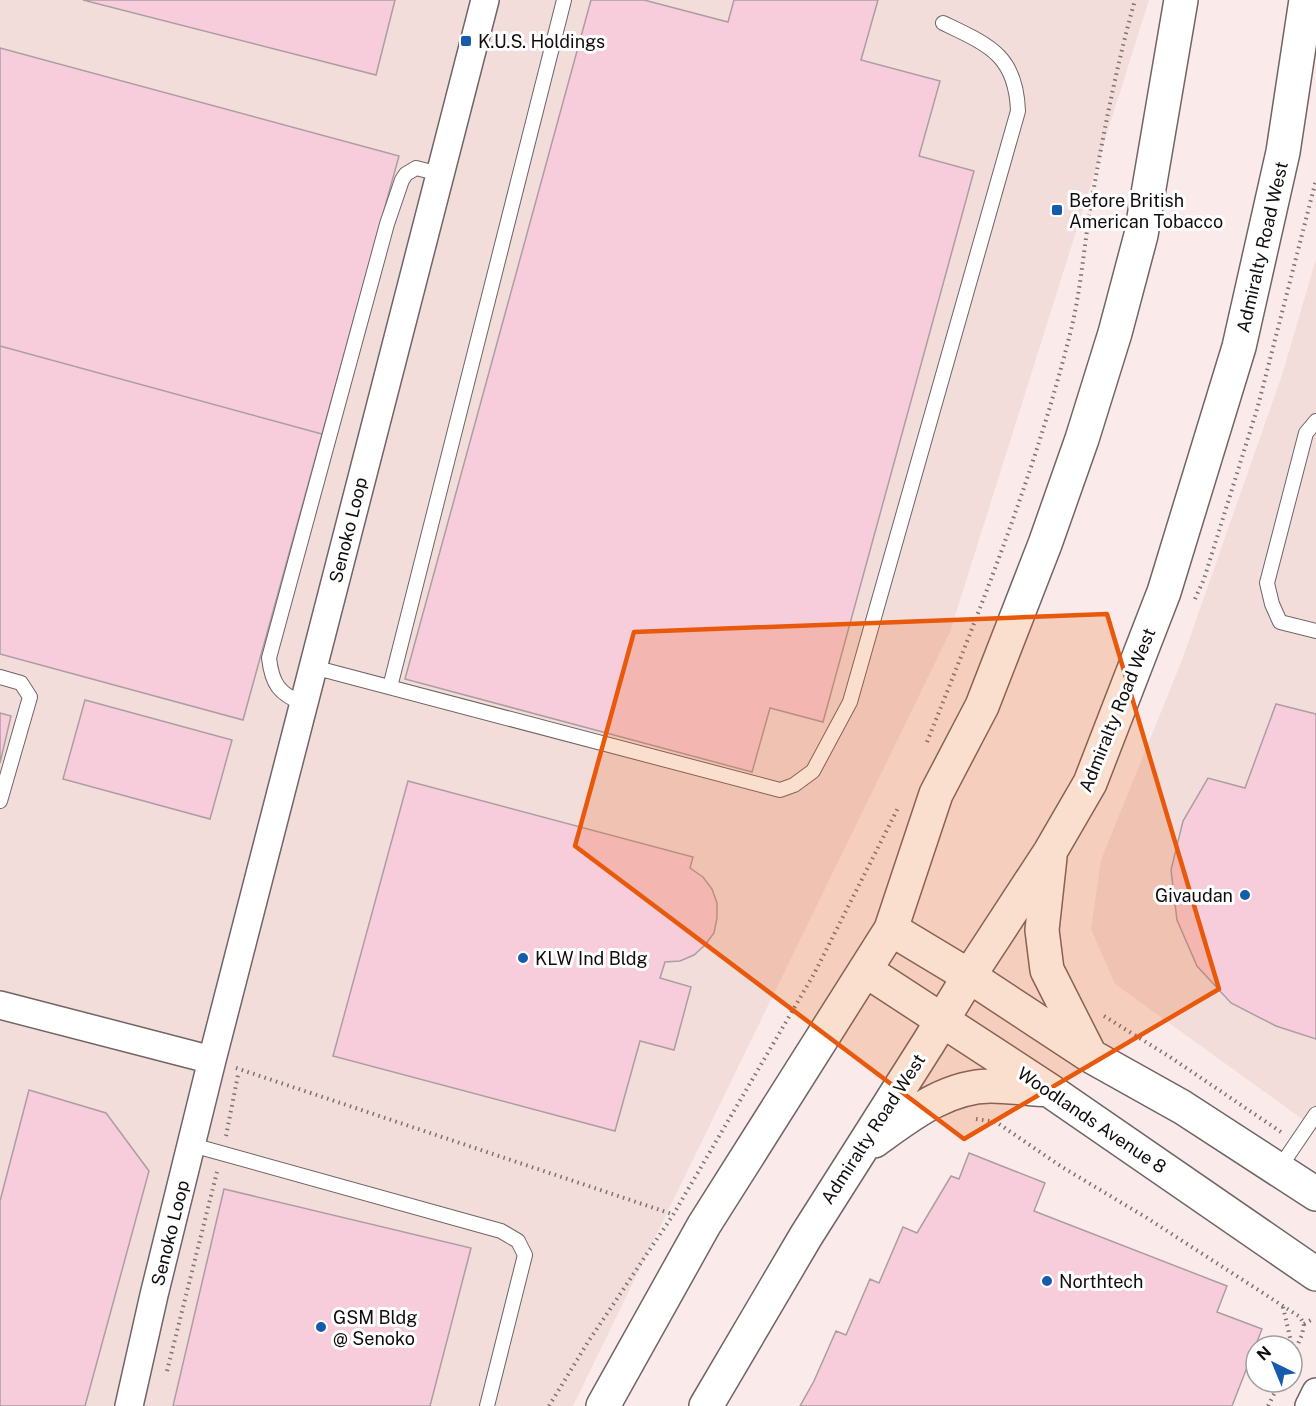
<svg xmlns="http://www.w3.org/2000/svg" width="1316" height="1406" font-family="'Public Sans',sans-serif">
	<style>
		.built { fill: #f3dddb }
		.building { fill: #f8cddb; stroke: #ab9ea2; stroke-width: 1.5 }
		.lines { fill: none; stroke-linecap: round; stroke-linejoin: round }
		.lane-casing { stroke: #716464; stroke-width: 16 }
		.street-casing { stroke: #716464; stroke-width: 30 }
		.primary-casing { stroke: #716464; stroke-width: 36 }
		.path { stroke: #7c7272; stroke-width: 4; stroke-dasharray: 1.5 4.5; stroke-linecap: butt }
		.lane { stroke: #fff; stroke-width: 14 }
		.street { stroke: #fff; stroke-width: 27 }
		.primary { stroke: #fff; stroke-width: 33 }
		.marked { fill: #e8590c; fill-opacity: 0.2; stroke: #e8590c; stroke-width: 4.5; stroke-linejoin: round }
		.poi-dot { fill: #175cac; stroke: #fff; stroke-width: 2 }
		.labels { text-anchor: middle; dominant-baseline: central; stroke-width: 6; stroke-linejoin: round; paint-order: stroke }
		.poi-label { font-size: 18px; fill: #120d0d; stroke: #fff; text-anchor: start }
		.street-label { font-size: 18px; fill: #120d0d; stroke: #fff }
	</style>
	<rect width="100%" height="100%" fill="#faebea"/>
	<path class="built" d="M0 0H1149L950 632 573 1406H0Z
		M1316 259V1129L1115 984 1091 929 1101 860 1182 660 1282 375Z"/>
	<path class="building" d="M83 0H395L376 75Z
		M591 0H644L728 22 734 0H878L861 60 940 81 919 156 974 171 823 722 770 708 752 772 405 679Z
		M0 48 399 156 322 434 0 346Z
		M0 346 322 434 243 720 0 654Z
		M85 700 232 740 210 819 63 779Z
		M1276 704 1316 714V1039L1276 1026 1231 1003 1197 966 1177 920 1171 870 1183 821 1208 778 1245 788Z
		M0 713 11 716 0 763Z
		M408 781 693 857 690 868 703 877 712 889 717 903V918L714 933 705 945 694 955 680 961 665 962 660 978 691 987 674 1050 640 1041 615 1131 333 1056Z
		M29 1090 106 1113 149 1171 85 1406H0V1201Z
		M969 1153 1045 1183 1034 1211 1227 1286 1217 1312 1262 1329 1232 1406H800L814 1381 836 1331 846 1335 870 1279 879 1283 903 1227 917 1233 951 1176 959 1179Z
		M224 1189 471 1248 430 1406H173Z"/>
	<g class="lines">
		<g class="lane-casing">
			<path id="lane" d="M1316 421 1306 433 1267 583 1272 604 1280 622 1316 631
				M313 667 780 790 794 785 813 771 850 702 1018 111C1016 55 989 45 943 23
				M0 677 21 683 30 697 0 801
				M390 687 564 0
				M304 704C279 694 272 684 269 658L387 224 402 180 406 174 416 168 440 174
				M192 1145 501 1231 518 1241 525 1255 487 1406
				M1278 1170 1316 1114"/>
		</g>
		<g class="street-casing">
			<path id="street" d="M0 1005 212 1060
				M129 1406 154 1295 212 1060 485 0
				M1309 1406 1316 1392"/>
		</g>
		<g class="primary-casing">
			<path id="primary" d="M1050 857 1042 930 1047 970 1089 1053
				M891 929 969 976 1089 1055 1182 1107 1316 1194
				M865 970 1049 1090 1316 1274
				M874 1141C909 1116 946 1086 991 1086 1010 1086 1029 1089 1048 1090
				M603 1406 704 1225 891 929 936 794 982 706 1045 544 1082 439 1115 333 1141 235 1181 0
				M706 1406 806 1236 929 1042 969 976 1050 852 1090 783 1164 592 1239 347 1283 152 1306 0"/>
		</g>
		<path class="path" d="M1195 599 1204 579 1258 406 1316 180
			M927 742C981 607 1036 471 1071 330 1081 289 1084 246 1091 204 1103 136 1116 67 1135 0
			M1104 1016 1170 1057 1281 1132
			M236 1068 672 1214
			M976 1119 996 1122 1062 1167 1147 1218 1300 1317 1304 1324 1302 1335 1292 1357
			M226 1136 238 1075
			M1283 1307 1292 1346
			M1304 1324 1313 1319
			M167 1371 217 1172
			M549 1406 588 1342 673 1215 814 974 899 806
			M1268 1406 1280 1382"/>
		<use href="#lane" class="lane"/>
		<use href="#street" class="street"/>
		<use href="#primary" class="primary"/>
	</g>
	<path class="marked" d="M1107 614 1219 989 964 1139 575 846 634 632Z"/>
	<g class="poi-dot">
		<rect x="460" y="35" width="12" height="12" rx="3"/>
		<rect x="1051" y="204" width="12" height="12" rx="3"/>
		<circle cx="1245" cy="895" r="6"/>
		<circle cx="523" cy="958" r="6"/>
		<circle cx="1047" cy="1281" r="6"/>
		<circle cx="321" cy="1327" r="6"/>
	</g>
	<g class="labels">
		<g class="poi-label">
			<text x="478" y="41">K.U.S. Holdings</text>
			<text x="1069" y="200">Before British<tspan x="1069" dy="21">American Tobacco</tspan></text>
			<text x="1233" y="895" text-anchor="end">Givaudan</text>
			<text x="535" y="958">KLW Ind Bldg</text>
			<text x="1059" y="1281">Northtech</text>
			<text x="333" y="1317">GSM Bldg<tspan x="333" dy="21">@ Senoko</tspan></text>
		</g>
		<g class="street-label">
			<text transform="translate(1262 247) rotate(-77)">Admiralty Road West</text>
			<text transform="translate(348 530) rotate(-76)">Senoko Loop</text>
			<text transform="translate(1117 710) rotate(-68)">Admiralty Road West</text>
			<text transform="translate(1092 1120) rotate(34)">Woodlands Avenue 8</text>
			<text transform="translate(873 1129) rotate(-57)">Admiralty Road West</text>
			<text transform="translate(170 1233) rotate(-76)">Senoko Loop</text>
		</g>
	</g>
	<g transform="translate(1274 1364) rotate(317)"><circle r="28" fill="#ffffff" stroke="#a09e9e" stroke-width="1.5"/>
	<path d="M0-4.5L10 22L0 15L-10 22Z" fill="#175cac"/>
	<text y="-9" font-size="16" font-weight="bold" text-anchor="middle" fill="#120d0d">N</text>
	</g>
</svg>
